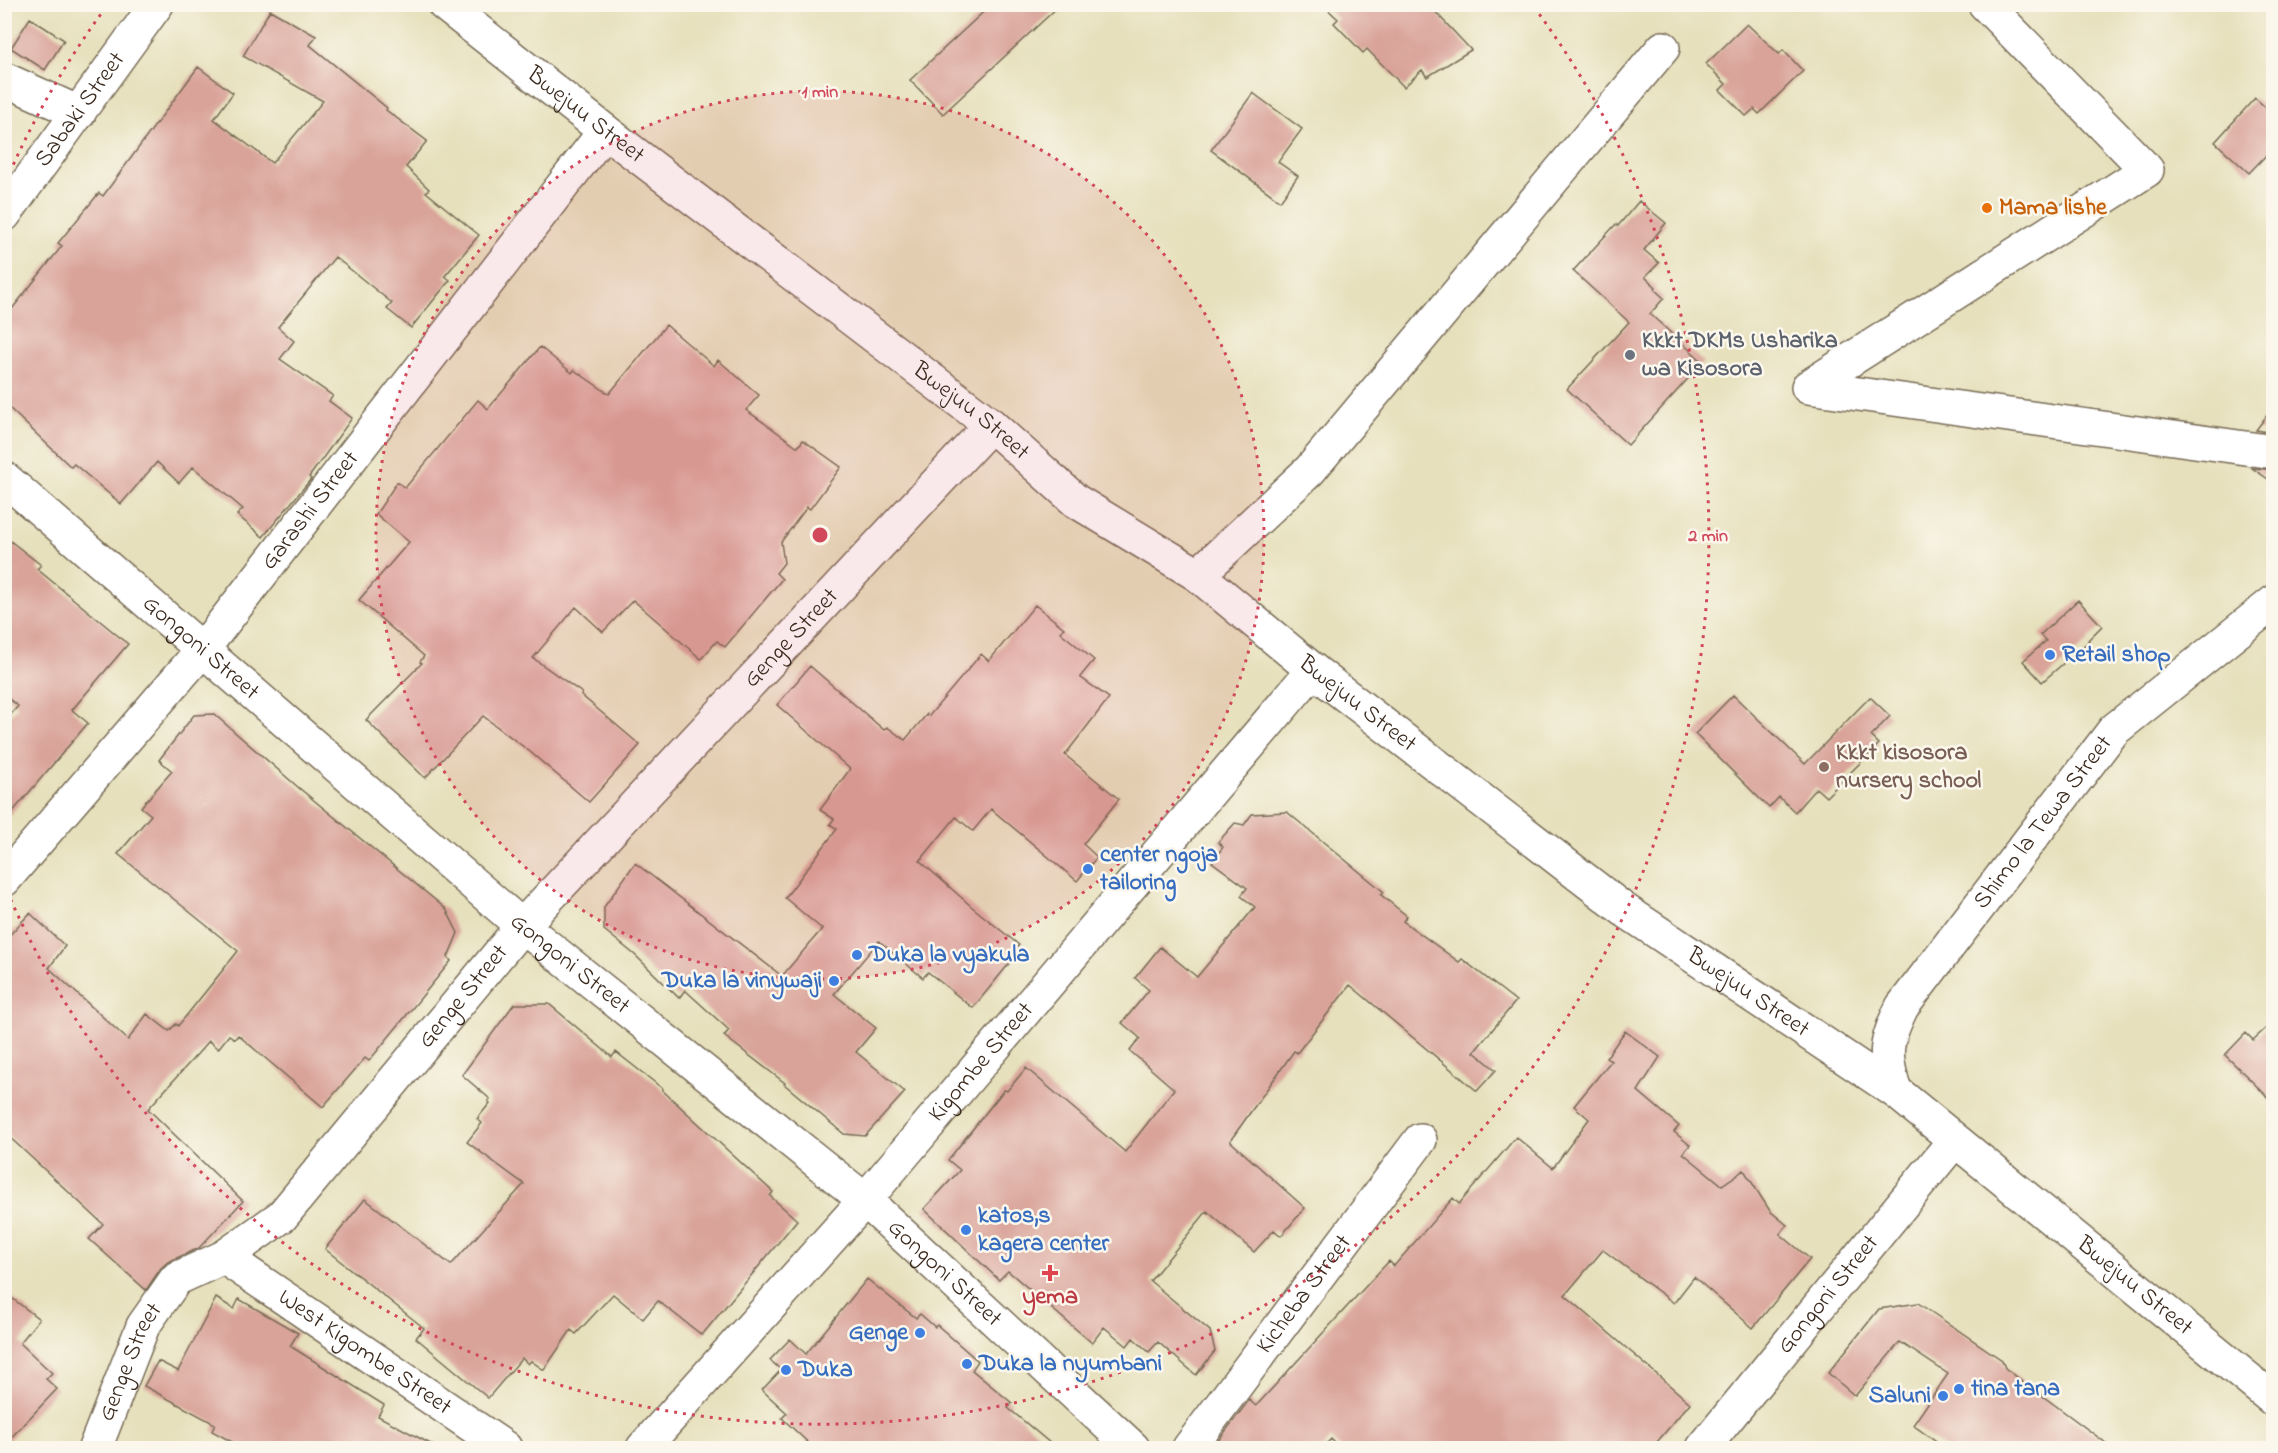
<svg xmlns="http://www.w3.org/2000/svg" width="2278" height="1453" font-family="'Indie Flower',sans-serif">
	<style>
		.building { fill: #d9a399 }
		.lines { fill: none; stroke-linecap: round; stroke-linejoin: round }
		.minor-casing { stroke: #776a55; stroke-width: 36 }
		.minor { stroke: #fff; stroke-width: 33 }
		.ring { fill: none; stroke: #d1495b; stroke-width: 3; stroke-dasharray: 3 6 }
		.food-dot { fill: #e8710a; stroke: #fbf7ec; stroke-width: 2 }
		.worship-dot { fill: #6b7280; stroke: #fbf7ec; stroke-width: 2 }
		.shop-dot { fill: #3f7fe0; stroke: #fbf7ec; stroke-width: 2 }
		.education-dot { fill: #8d6e63; stroke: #fbf7ec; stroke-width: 2 }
		.health-dot { fill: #e0444e; stroke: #fbf7ec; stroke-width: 2 }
		.labels { text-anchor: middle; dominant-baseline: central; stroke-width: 5; stroke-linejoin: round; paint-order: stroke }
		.street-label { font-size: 24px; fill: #3b2a1e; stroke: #fbf7ec }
		.food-label { font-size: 24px; font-weight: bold; fill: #c56008; stroke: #fbf7ec; text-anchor: start }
		.worship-label { font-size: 24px; font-weight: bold; fill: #5b616d; stroke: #fbf7ec; text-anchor: start }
		.shop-label { font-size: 24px; font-weight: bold; fill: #366cbe; stroke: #fbf7ec; text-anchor: start }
		.education-label { font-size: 24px; font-weight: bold; fill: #785e54; stroke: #fbf7ec; text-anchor: start }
		.health-label { font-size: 24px; font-weight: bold; fill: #be3a42; stroke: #fbf7ec }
		.centre { fill: #d1495b; stroke: #fbf7ec; stroke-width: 3 }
		.ring-label { font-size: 18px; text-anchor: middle; font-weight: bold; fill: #d1495b; stroke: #fbf7ec; stroke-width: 5; stroke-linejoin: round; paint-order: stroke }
	</style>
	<rect width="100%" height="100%" fill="#fbf7ec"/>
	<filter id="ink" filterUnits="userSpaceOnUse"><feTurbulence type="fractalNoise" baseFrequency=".0167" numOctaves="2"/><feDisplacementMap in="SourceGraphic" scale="12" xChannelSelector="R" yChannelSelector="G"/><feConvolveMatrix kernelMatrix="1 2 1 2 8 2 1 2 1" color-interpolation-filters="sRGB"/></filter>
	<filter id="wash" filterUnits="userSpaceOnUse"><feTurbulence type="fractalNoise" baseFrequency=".008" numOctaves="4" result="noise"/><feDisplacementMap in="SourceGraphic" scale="24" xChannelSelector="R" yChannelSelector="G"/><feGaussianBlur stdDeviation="1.35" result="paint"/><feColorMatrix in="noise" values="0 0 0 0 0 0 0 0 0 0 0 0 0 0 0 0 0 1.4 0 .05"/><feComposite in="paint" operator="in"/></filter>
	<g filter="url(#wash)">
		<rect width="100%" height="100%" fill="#e6e0bc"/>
		<g id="blocks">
			<path class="building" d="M992 4H1061L943 114 910 80Z
				M1322 4H1428L1471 50 1427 77 1422 70 1404 87 1367 49 1363 53 1334 23 1338 19Z
				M270 10 316 36 310 45 387 108 386 110 427 141 406 167 429 189 426 192 479 235 445 276 450 280 411 328 387 309 392 303 335 257 278 327 294 341 280 359 333 396 329 401 352 418 309 477 311 479 263 537 237 515 243 509 193 467 179 483 157 462 121 504 74 464 71 467 4 403V319L62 246 58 243 99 193 103 196 198 67 233 93 214 119 272 163 323 101 243 56Z
				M30 18 64 40 45 70 11 48Z
				M1747 24 1779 54 1783 50 1803 71 1759 114 1754 109 1746 116 1720 90 1726 84 1706 64Z
				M1253 93 1302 129 1278 162 1298 176 1280 201 1211 150Z
				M2255 98 2274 115V147L2249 173 2215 142Z
				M1639 201 1666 223 1644 250 1659 263 1645 277 1656 287 1654 289 1664 298 1650 314 1703 362 1628 445 1567 389 1629 322 1573 271 1616 224 1618 226Z
				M666 325 714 366 718 360 759 395 746 410 798 447 803 440 841 467 810 509 807 507 781 542 784 563 776 573 782 579 725 647 717 641 701 659 633 600 603 632 576 607 533 658 582 693 581 695 640 745 589 802 529 751 483 716 425 778 366 720 422 663 420 662 424 656 359 600 409 542 376 514 397 482 405 488 478 400 488 409 540 347 572 373 574 370 609 394Z
				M2274 406V433L2256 430Z
				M2252 468 2274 470V483Z
				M4 536 41 565 37 569 128 644 72 710 88 723 4 822V722L18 706 4 695Z
				M2078 600 2102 626 2088 640 2089 641 2042 682 2023 661 2046 641 2040 635Z
				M1035 605 1064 628 1060 632 1094 660 1080 677 1109 698 1065 755 1119 799 1083 844 1097 857 1077 881 991 809 973 831 956 817 920 861 971 906 1019 945 1014 951 1017 954 973 1008 928 972 923 978 879 941 834 994 876 1028 856 1052 905 1092 865 1136 844 1134 784 1084 785 1083 724 1036 729 1030 685 990 679 998 635 955 604 930V907L635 863 782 976 822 929 785 898 837 829 830 824 834 819 820 810 850 769 777 705 810 666 884 730 887 727 905 740 927 714 929 716 981 654 989 661Z
				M1733 695 1805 764 1870 697 1890 716 1871 736 1879 744 1826 797 1816 788 1795 812 1779 797 1769 808 1695 734Z
				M214 714 299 788 446 909 458 933 448 957 451 961 369 1061 365 1058 323 1107 238 1035 235 1039 229 1035 218 1049 209 1041 148 1109 243 1201 199 1248 168 1262 161 1268 146 1290 89 1239 103 1224 4 1132V941L30 913 65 946 49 968 128 1040 147 1014 169 1031 176 1024 178 1026 238 951 118 854 151 815 141 807 172 771 159 760 194 715Z
				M1287 812 1384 892 1381 895 1407 916 1403 921 1459 962 1462 959 1516 1001 1474 1052 1496 1070 1477 1091 1350 985 1297 1053 1294 1051 1230 1141 1305 1208 1281 1236 1274 1230 1254 1252 1207 1211 1150 1281 1210 1331 1215 1351 1196 1375 1158 1342 1149 1352 1133 1338 1127 1346 1104 1327 1092 1343 1008 1271 999 1280 924 1209 960 1170 948 1160 1004 1090 1007 1091 1026 1068 1125 1152 1174 1089 1130 1051 1140 1038 1122 1023 1149 990 1135 978 1160 947 1197 977 1255 907 1241 896 1247 888 1212 862 1223 847 1218 842 1235 823 1244 825 1252 814Z
				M514 1004H549L612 1057 616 1052 663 1089 662 1090 773 1192 770 1196 797 1220 702 1335 658 1301 643 1319 613 1294 576 1334 571 1330 544 1370 531 1361 528 1364 522 1358 488 1398 416 1338 424 1328 325 1249 365 1199 451 1265 524 1184 467 1142 482 1123 477 1119 490 1103 488 1101 490 1099 462 1075Z
				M2274 1021V1103L2225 1055 2246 1033 2253 1040Z
				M1625 1031 1660 1057 1638 1091 1679 1126 1674 1132 1690 1145 1683 1153 1722 1185 1744 1170 1770 1211 1787 1225 1780 1234 1810 1259 1753 1328 1694 1277 1674 1303 1603 1250 1565 1295 1690 1403 1651 1449H1341L1331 1439 1321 1449H1212L1249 1400 1256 1406 1389 1261 1394 1266 1453 1198 1459 1204 1516 1137 1553 1168 1589 1119 1574 1106 1611 1061 1606 1058Z
				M867 1279 916 1318 920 1314 935 1327 937 1325 978 1361 972 1370 1012 1403 1008 1408 1057 1449H815L782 1418 787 1413 762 1390 781 1370 770 1360 790 1339 806 1354Z
				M4 1292 39 1319 20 1343 52 1373 46 1379 57 1389 4 1445Z
				M216 1298 234 1309 239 1299 298 1333 290 1346 384 1405 378 1416 440 1449H245L212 1431 215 1424 144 1386 158 1361 178 1371Z
				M1918 1303 2002 1360 2005 1368 2114 1449H1946L1913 1425 1948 1374 1900 1342 1855 1396 1828 1373 1879 1309Z"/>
		</g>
	</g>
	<g filter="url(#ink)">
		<use href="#blocks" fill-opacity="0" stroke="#776a55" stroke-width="1.5"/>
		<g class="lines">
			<g class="minor-casing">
				<g id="minor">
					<path id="s1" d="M444 4 605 131 991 425 1076 501 1198 575 1313 670 1623 909 1895 1091 2274 1400"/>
					<path d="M1985 4 2147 170 1808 387 2274 452"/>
					<path d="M4 79 79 113"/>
					<path id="s2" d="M4 215 157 4"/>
					<path id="s3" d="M4 478 522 926 865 1200 1133 1448"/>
					<path d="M1198 575 1310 470 1663 48"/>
					<path id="s4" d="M4 880 203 649 605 131"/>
					<path id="s5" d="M1895 1091C1883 1054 1885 1042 1902 1007L2114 730 2274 602"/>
					<path id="s6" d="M224 1257 505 1448"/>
					<path id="s7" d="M95 1448 143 1326 176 1279 224 1257 282 1216 522 926 991 425"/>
					<path id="s8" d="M643 1448 865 1200 1313 670"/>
					<path id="s9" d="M1189 1448 1420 1140"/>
					<path id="s10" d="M1703 1448 1954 1141"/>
				</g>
			</g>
			<use href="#minor" class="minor"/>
		</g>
	</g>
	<circle cx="820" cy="535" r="444" fill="#d1495b" fill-opacity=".12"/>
	<g class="ring">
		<circle cx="820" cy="535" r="444"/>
		<path d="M6 181A888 888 0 0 1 106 7M1534 7A888 888 0 1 1 6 889"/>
	</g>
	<circle class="food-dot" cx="1987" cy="208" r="6"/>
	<circle class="worship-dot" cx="1630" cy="355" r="6"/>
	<g class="shop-dot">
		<circle cx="2050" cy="655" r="6"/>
		<circle cx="1088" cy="869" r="6"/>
		<circle cx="857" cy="955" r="6"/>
		<circle cx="834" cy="981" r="6"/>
		<circle cx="966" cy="1230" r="6"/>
		<circle cx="920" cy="1333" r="6"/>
		<circle cx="967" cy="1364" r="6"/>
		<circle cx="786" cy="1370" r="6"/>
		<circle cx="1959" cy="1389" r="6"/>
		<circle cx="1943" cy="1396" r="6"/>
	</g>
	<circle class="education-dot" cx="1824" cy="767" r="6"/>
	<path class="health-dot" d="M1047 1264h6v6h6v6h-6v6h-6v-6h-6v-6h6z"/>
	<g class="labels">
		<g class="street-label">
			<text stroke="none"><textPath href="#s2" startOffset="130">Sabaki Street</textPath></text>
			<text stroke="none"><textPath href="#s1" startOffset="180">Bwejuu Street</textPath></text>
			<text stroke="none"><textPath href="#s1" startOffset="666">Bwejuu Street</textPath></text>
			<text stroke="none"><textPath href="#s4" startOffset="480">Garashi Street</textPath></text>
			<text stroke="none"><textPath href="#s7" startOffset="1083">Genge Street</textPath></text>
			<text stroke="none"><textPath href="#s3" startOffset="260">Gongoni Street</textPath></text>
			<text stroke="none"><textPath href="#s1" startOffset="1152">Bwejuu Street</textPath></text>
			<text stroke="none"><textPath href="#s5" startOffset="320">Shimo la Tewa Street</textPath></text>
			<text stroke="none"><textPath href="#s3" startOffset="746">Gongoni Street</textPath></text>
			<text stroke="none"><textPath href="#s1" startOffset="1638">Bwejuu Street</textPath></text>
			<text stroke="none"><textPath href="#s7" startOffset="597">Genge Street</textPath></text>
			<text stroke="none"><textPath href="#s8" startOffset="513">Kigombe Street</textPath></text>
			<text stroke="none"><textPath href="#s3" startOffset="1232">Gongoni Street</textPath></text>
			<text stroke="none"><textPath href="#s1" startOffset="2124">Bwejuu Street</textPath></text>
			<text stroke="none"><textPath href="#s9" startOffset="192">Kicheba Street</textPath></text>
			<text stroke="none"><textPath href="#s10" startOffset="198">Gongoni Street</textPath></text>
			<text stroke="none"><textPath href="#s6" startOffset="170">West Kigombe Street</textPath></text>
			<text stroke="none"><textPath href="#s7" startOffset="93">Genge Street</textPath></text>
		</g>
		<g class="food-label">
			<text x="1999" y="208">Mama lishe</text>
		</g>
		<g class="worship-label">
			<text x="1642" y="341">Kkkt DKMs Usharika<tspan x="1642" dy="28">wa Kisosora</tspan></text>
		</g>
		<g class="shop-label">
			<text x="2062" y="655">Retail shop</text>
			<text x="1100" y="855">center ngoja<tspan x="1100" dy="28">tailoring</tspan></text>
			<text x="869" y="955">Duka la vyakula</text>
			<text x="822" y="981" text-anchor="end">Duka la vinywaji</text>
			<text x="978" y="1216">katos,s<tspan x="978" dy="28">kagera center</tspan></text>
			<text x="908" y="1333" text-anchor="end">Genge</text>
			<text x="979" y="1364">Duka la nyumbani</text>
			<text x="798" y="1370">Duka</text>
			<text x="1971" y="1389">tina tana</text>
			<text x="1931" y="1396" text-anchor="end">Saluni</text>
		</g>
		<g class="education-label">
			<text x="1836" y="753">Kkkt kisosora<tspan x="1836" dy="28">nursery school</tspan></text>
		</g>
		<g class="health-label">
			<text x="1050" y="1297">yema</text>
		</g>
	</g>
	<circle cx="820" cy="535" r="9" class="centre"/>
	<g class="ring-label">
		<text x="820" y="97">1 min</text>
		<text x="1708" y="541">2 min</text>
	</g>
	<rect width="2278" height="1453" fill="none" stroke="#fbf7ec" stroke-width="24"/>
</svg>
